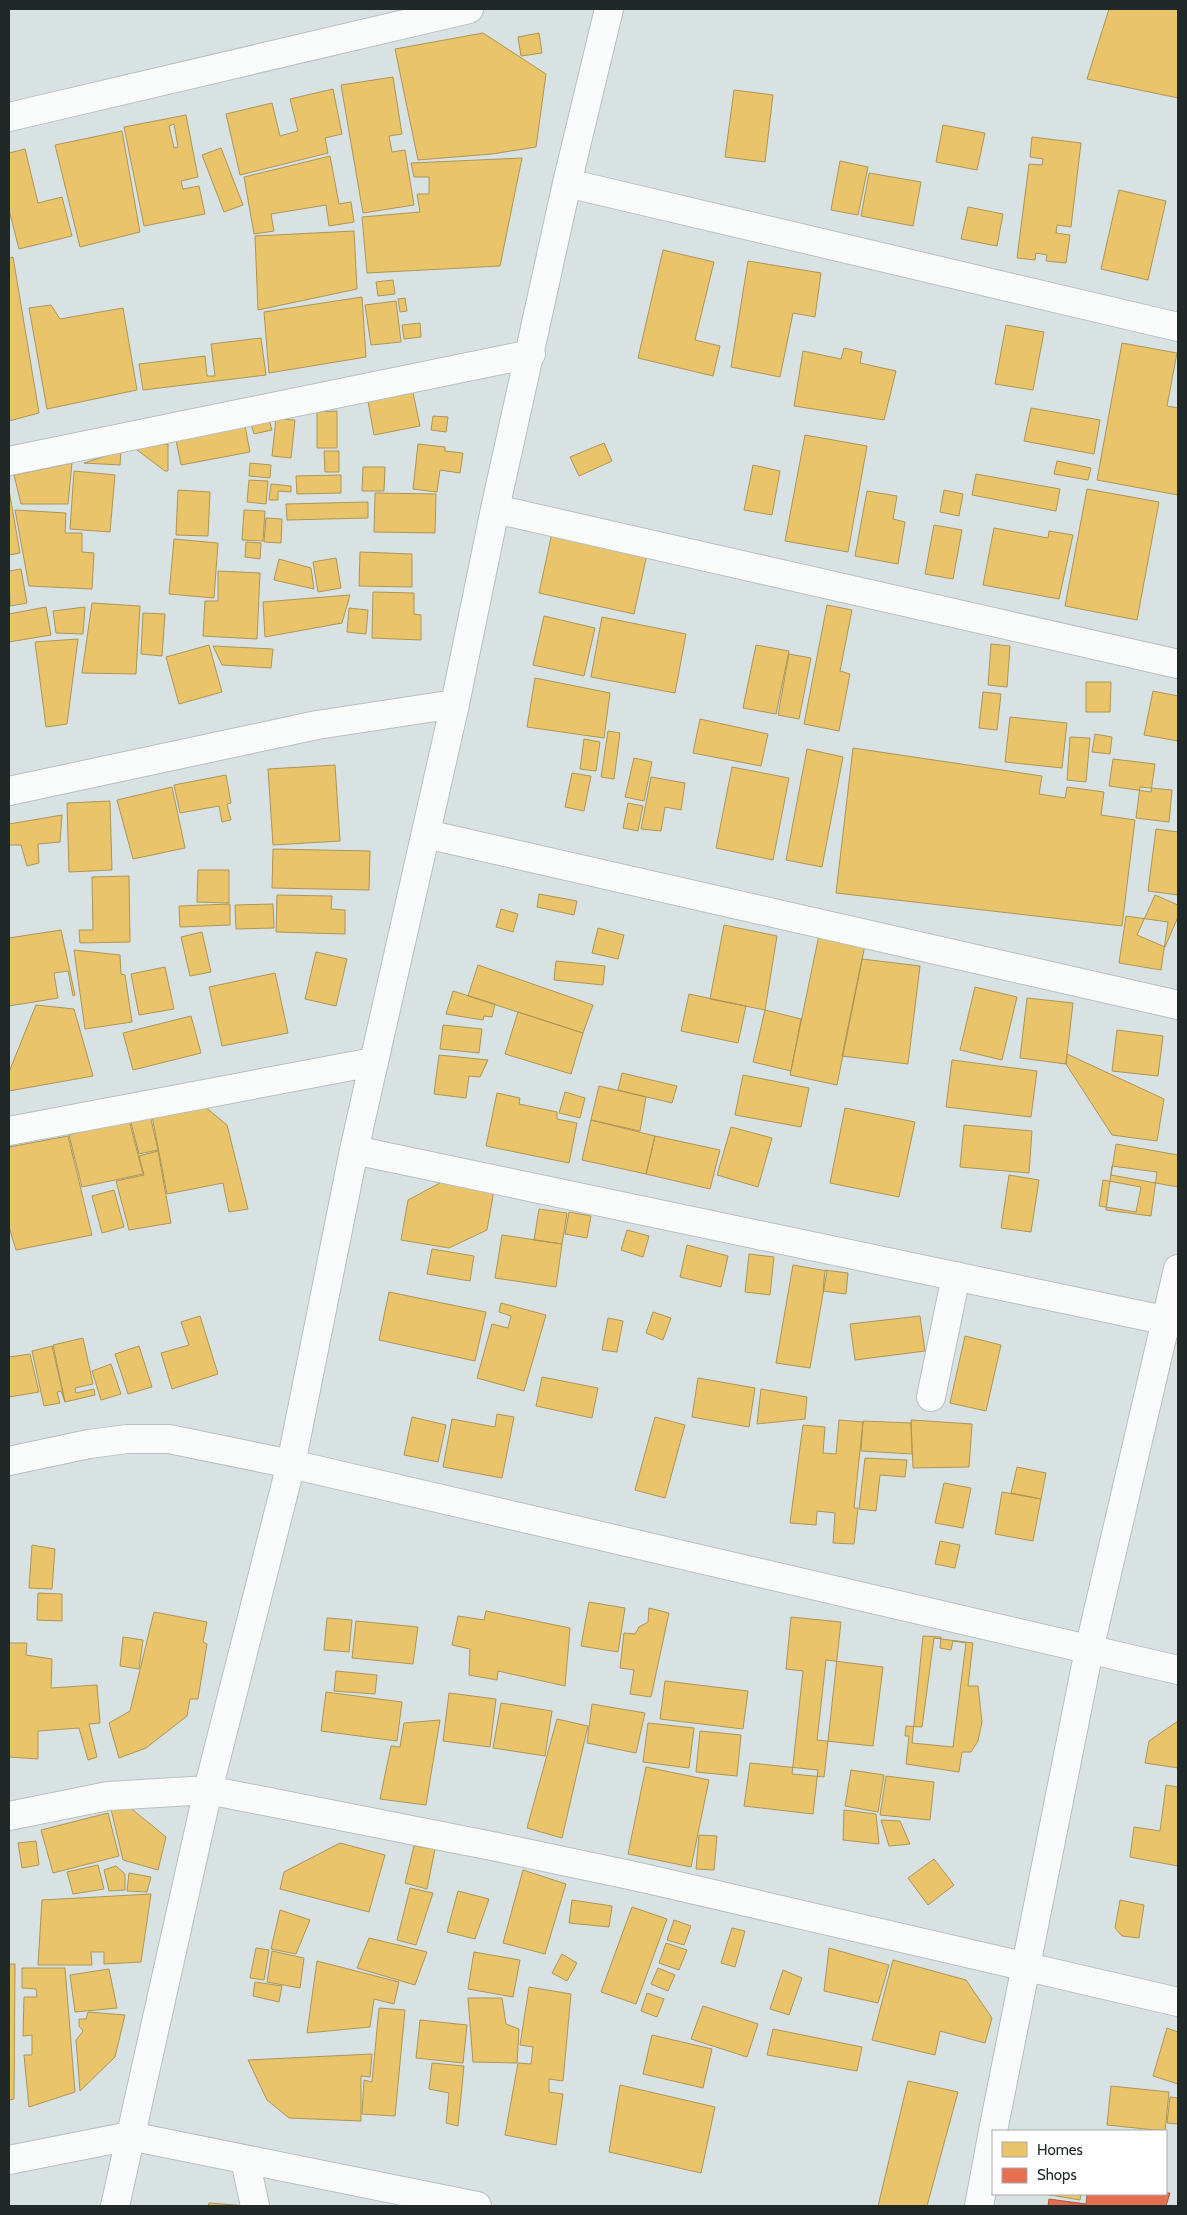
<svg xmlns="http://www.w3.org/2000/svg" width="1187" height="2215" font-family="Cabin,sans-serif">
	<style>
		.homes { fill: #e9c46a; stroke: #ad9556; fill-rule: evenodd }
		.shops { fill: #e76f51; stroke: #ac5a45 }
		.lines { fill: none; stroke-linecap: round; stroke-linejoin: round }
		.minor-casing { stroke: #b7c0bf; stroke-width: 30 }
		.minor { stroke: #f9fbfb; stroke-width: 28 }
	</style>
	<rect width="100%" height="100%" fill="#d8e2e2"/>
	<path class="homes" d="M1109 9H1178V98L1087 79Z
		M483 33 546 74 536 147 492 154 418 160 395 49Z
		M539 33 542 53 521 56 518 37Z
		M393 77 402 134 389 136 392 152 405 150 414 205 363 213 341 85Z
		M333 89 342 134 325 138 328 153 240 175 226 114 272 103 280 136 298 131 290 99Z
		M734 90 773 95 765 162 725 157Z
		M186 115 198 177 181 181 183 189 199 186 205 214 144 226 124 127ZM174 124 178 147 174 148 169 126Z
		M943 125 985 133 977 170 936 162Z
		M122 131 140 232 80 247 55 145Z
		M1032 137 1081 143 1071 227 1057 225 1056 233 1070 235 1066 263 1046 261 1047 255 1036 253 1035 260 1017 258 1029 164 1042 165 1043 159 1030 157Z
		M221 148 243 205 224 212 202 155Z
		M25 149 38 203 62 197 72 236 19 249 9 210V153Z
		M330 156 339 204 351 202 354 222 329 226 326 205 271 214 274 231 254 234 244 177Z
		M522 158 500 266 367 273 362 217 420 212 417 194H429V177H414L411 163Z
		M840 161 868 167 858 215 831 210Z
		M869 173 921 182 913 226 861 216Z
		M1119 190 1166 201 1148 280 1101 269Z
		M968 207 1003 214 997 246 961 239Z
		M354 231 357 289 258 310 255 236Z
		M663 250 714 262 695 340 720 346 713 376 638 358Z
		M13 257 39 413 9 421V258Z
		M748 261 821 273 815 317 793 313 780 377 731 367Z
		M393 280 395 294 378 296 376 282Z
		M362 297 366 357 269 373 264 312Z
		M405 298 407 311 400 312 398 299Z
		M396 301 401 342 371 345 365 305Z
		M51 305 60 319 123 308 137 390 47 409 29 308Z
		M420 323 421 337 404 339 402 325Z
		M1006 325 1044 332 1033 390 995 384Z
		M261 338 266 375 143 390 139 364 205 356 207 376H215L211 344Z
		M1122 343 1177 353 1167 406 1178 408V495L1097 480Z
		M844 348 862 352 860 363 896 371 884 420 794 406 803 351 841 359Z
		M412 388 420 426 374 435 367 396Z
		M1031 408 1100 420 1094 454 1024 441Z
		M337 411V448H317V412Z
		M433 416 448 417 446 432 431 430Z
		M276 419 295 420 291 458 272 456Z
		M269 420 272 430 254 434 251 424Z
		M245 426 250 452 181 465 176 440Z
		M805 435 867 446 848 552 785 541Z
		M604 443 612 461 579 476 570 457Z
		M168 444V471H165L133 447Z
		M418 444 445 447V451L463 453 460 473 440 470 437 492 413 489Z
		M121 451 120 465 84 463Z
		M324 451H339V472H325Z
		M1057 461 1091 468 1088 480 1054 474Z
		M72 463 68 504H21L14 475Z
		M250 463 271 465 270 478 249 476Z
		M753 465 780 471 772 515 744 510Z
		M363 467H385L384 491H362Z
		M74 471 115 475 110 532 70 529Z
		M976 474 1060 489 1056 511 972 495Z
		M341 475V493L297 494 296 476Z
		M249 480 268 481 266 504 247 502Z
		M271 484 291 486V492L278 491V500H269Z
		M1087 489 1159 502 1137 620 1065 606Z
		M9 490 20 553 9 555Z
		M178 490 210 492 208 536 176 535Z
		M944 490 963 494 959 516 940 512Z
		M867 491 897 496 893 519 905 522 898 564 855 556Z
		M375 493 436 494 435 533 374 532Z
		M368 502V518L287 520 286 504Z
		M15 510 66 513 65 533H82V552L94 553 92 589 29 586Z
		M244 510 265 511 263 541 242 540Z
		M266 518 282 519 281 543 264 542Z
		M934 525 962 530 953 579 925 574Z
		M994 528 1048 538 1049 531 1073 535 1059 599 983 585Z
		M552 533 647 554 634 614 539 593Z
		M174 539 218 543 214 598 169 594Z
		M246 542 261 543 260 559 245 557Z
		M360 552 412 554V587L359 586Z
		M336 558 341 588 318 592 313 562Z
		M279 559 311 568 314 589 274 580Z
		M21 569 27 603 10 606 9 571Z
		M218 571 260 573 257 639 203 636 205 601H218Z
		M373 592 414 593V614L421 615V640L372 638Z
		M350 595 342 623 265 637 263 602Z
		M92 603 140 606 136 674 82 673Z
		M827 605 852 610 840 671 850 674 839 731 804 724Z
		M46 607 51 635 9 642V614Z
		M85 607 83 634 56 633 53 611Z
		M349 608 368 610 366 634 347 632Z
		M143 613 165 614 162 656 141 654Z
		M544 616 595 628 584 676 533 665Z
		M602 617 686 634 675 693 591 677Z
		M78 639 67 724 46 727 35 642Z
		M991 644 1010 646 1007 687 988 685Z
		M209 645 222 692 179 704 166 657Z
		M756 645 789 651 776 714 743 708Z
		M213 646 273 649 271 668 222 665Z
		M789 654 811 658 799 719 778 715Z
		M535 678 610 693 604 738 527 727Z
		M1086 682H1111L1110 712H1086Z
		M1153 691 1178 696V741L1144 735Z
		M983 692 1001 694 997 730 979 728Z
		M1010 717 1067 723 1062 768 1005 762Z
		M700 719 768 734 761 766 693 753Z
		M608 731 620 733 614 779 601 777Z
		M1095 734 1112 737 1110 754 1092 752Z
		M1070 737 1090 738 1086 782 1067 780Z
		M584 739 600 742 596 771 580 769Z
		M853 748 1042 776 1039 794 1065 798 1067 787 1104 792 1101 815 1135 820 1122 926 836 893Z
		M807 749 843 757 822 867 786 860Z
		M634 758 652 762 644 801 625 797Z
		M1113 759 1155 764 1151 792 1109 786Z
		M335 765 340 841 273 845 268 769Z
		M732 767 789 778 773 860 716 848Z
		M572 773 591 776 584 811 565 807Z
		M226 775 231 803 227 804 231 820 222 822 219 806 180 813 174 785Z
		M651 777 685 783 681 810 665 807 661 831 641 829Z
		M172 787 185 848 133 859 117 800Z
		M1140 787 1172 790 1169 822 1136 818Z
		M110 801 112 870 69 872 67 803Z
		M628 803 643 806 638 831 623 828Z
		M62 815 60 842 38 844 39 863 27 866 21 845H9V824Z
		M1156 829 1178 832V895L1148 891Z
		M273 849 370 851 369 890 272 888Z
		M198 870H229V903L197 902Z
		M129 876 130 942 80 943 79 930H93L92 877Z
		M539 894 577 901 574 915 537 907Z
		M277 895 332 896 331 909 345 910V934L276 932Z
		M1155 895 1178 905V917L1165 947 1137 935Z
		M230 904V925L180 927 179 906Z
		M273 904 274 928 236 929 235 905Z
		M501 909 518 914 513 932 496 927Z
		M1126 916 1168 922 1161 970 1119 963Z
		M724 925 777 936 765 1010 710 999Z
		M598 928 624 935 618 959 592 953Z
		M61 930 75 995 73 996 68 971 54 973 58 998 9 1006V938Z
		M202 932 211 972 190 976 181 937Z
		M819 935 865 945 837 1085 790 1075Z
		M74 950 120 955 121 974 125 975 132 1022 85 1029Z
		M316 952 347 959 336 1006 305 999Z
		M862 959 920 966 908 1064 842 1056Z
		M556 961 605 966 603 985 554 980Z
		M478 965 593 1005 583 1033 468 996Z
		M165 967 174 1009 139 1015 131 974Z
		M275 973 288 1033 222 1046 209 987Z
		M975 987 1017 997 1002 1060 960 1050Z
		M453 991 495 1004 492 1017 484 1016 483 1020 446 1014Z
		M689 994 746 1006 738 1043 681 1031Z
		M1027 998 1073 1003 1066 1064 1020 1058Z
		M36 1005 74 1009 93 1076 9 1091V1072Z
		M765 1010 801 1019 791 1071 753 1062Z
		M518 1012 583 1033 571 1074 505 1054Z
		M191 1016 201 1053 133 1070 123 1033Z
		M443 1025 482 1029 479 1053 440 1049Z
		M1117 1030 1163 1036 1158 1076 1112 1071Z
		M1067 1054 1164 1099 1157 1141 1112 1135 1066 1064Z
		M439 1055 488 1060 480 1077 469 1076 466 1098 434 1094Z
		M952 1060 1037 1071 1031 1117 946 1107Z
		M622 1073 677 1086 672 1103 618 1090Z
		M743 1075 809 1088 801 1127 735 1115Z
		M599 1086 646 1097 640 1131 591 1120Z
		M565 1092 585 1098 580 1118 559 1113Z
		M497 1093 520 1098 519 1104 557 1112V1119L577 1123 569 1163 486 1146Z
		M204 1106 227 1125 248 1209 229 1212 223 1183 167 1194 152 1116Z
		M845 1108 915 1122 899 1197 830 1183Z
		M150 1115 158 1150 139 1154 130 1119Z
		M129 1120 143 1174 82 1187 69 1135Z
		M591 1120 655 1136 646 1174 582 1160Z
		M964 1125 1032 1131 1029 1173 960 1167Z
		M731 1127 772 1138 758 1187 717 1175Z
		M68 1136 92 1235 16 1250 9 1227V1147Z
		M655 1136 720 1150 710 1189 646 1174Z
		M1116 1144 1178 1155V1187L1111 1175Z
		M158 1151 171 1223 129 1230 116 1181 144 1175 139 1156Z
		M1112 1166 1157 1172 1151 1216 1106 1210Z
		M1009 1175 1039 1180 1031 1232 1001 1228Z
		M451 1177 495 1184 487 1230 449 1248 401 1240 408 1200Z
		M1103 1180 1141 1187 1136 1212 1099 1206Z
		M114 1190 124 1227 102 1233 92 1196Z
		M539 1209 567 1213 562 1244 534 1240Z
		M569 1212 591 1216 587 1238 565 1234Z
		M627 1230 649 1236 643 1257 621 1250Z
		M502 1235 562 1244 556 1287 495 1278Z
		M687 1245 728 1256 721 1287 680 1277Z
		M432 1249 474 1256 470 1281 427 1274Z
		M749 1254 774 1257 770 1295 745 1292Z
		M793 1265 827 1271 810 1368 776 1363Z
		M825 1270 848 1273 846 1294 823 1291Z
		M389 1292 486 1312 475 1361 379 1340Z
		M501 1303 546 1315 524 1391 477 1378 492 1324 508 1328 511 1316 499 1312Z
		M653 1312 671 1318 663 1340 646 1333Z
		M200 1316 218 1374 172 1389 161 1353 189 1345 181 1322Z
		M920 1316 925 1351 855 1360 850 1324Z
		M608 1318 623 1321 617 1352 602 1350Z
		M965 1336 1001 1345 986 1411 950 1403Z
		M83 1338 93 1384 75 1388 76 1393 94 1389 95 1395 65 1402 53 1345Z
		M52 1346 65 1402 61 1391 57 1392 60 1403 44 1406 32 1351Z
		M139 1346 152 1387 128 1394 115 1354Z
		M30 1354 39 1392 9 1397V1357Z
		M111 1364 121 1394 101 1400 92 1371Z
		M542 1377 598 1388 592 1418 536 1406Z
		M698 1378 755 1388 749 1427 692 1417Z
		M761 1389 807 1397 805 1419 757 1424Z
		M497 1414 514 1417 502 1478 443 1467 452 1419 495 1427Z
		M412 1417 446 1425 438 1462 404 1455Z
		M655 1417 685 1425 665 1498 635 1490Z
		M839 1420 863 1422 854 1508H858L854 1544 833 1543 835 1513 817 1511 816 1525 790 1523 803 1425 825 1427 823 1453 836 1454Z
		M911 1420 972 1424 969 1467 913 1468Z
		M863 1421 911 1423 912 1454 861 1451Z
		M865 1458 907 1460 905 1477 880 1475 876 1511 859 1509Z
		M1017 1467 1046 1473 1041 1499 1011 1493Z
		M944 1483 971 1488 963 1528 935 1523Z
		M1002 1492 1041 1499 1033 1541 995 1534Z
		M940 1541 960 1545 955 1568 935 1564Z
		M32 1545 55 1549 52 1589 29 1588Z
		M38 1593 62 1594V1621L37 1620Z
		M589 1602 625 1608 618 1652 581 1646Z
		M649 1608 669 1613 651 1697 630 1694 634 1670 620 1668 624 1633 635 1634 639 1627 648 1622Z
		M486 1611 570 1628 565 1686 498 1671 497 1680 469 1675 470 1649 452 1645 458 1616 484 1620Z
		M154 1612 207 1622 203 1642 207 1644 198 1699H190L187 1716 146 1748 119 1758 109 1723 130 1711Z
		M791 1617 841 1622 824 1777 792 1774 803 1671 786 1669Z
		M327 1618 352 1620 349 1652 324 1650Z
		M356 1621 418 1627 413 1664 352 1658Z
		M923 1636 941 1637 940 1648 951 1650 953 1641 966 1643 953 1747 912 1743Z
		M123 1637 143 1640 139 1669 120 1666Z
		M934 1638 973 1643 968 1686H978L982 1722 978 1741 971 1752H962L959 1772 906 1764 909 1736H905L906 1726 922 1727Z
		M9 1643H27L26 1655 52 1659 51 1688 97 1685 100 1723 89 1724 97 1757 88 1760 79 1728 38 1731V1759L9 1757Z
		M826 1660 883 1667 873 1746 817 1740Z
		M336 1671 377 1675 375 1694 334 1691Z
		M665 1681 748 1691 743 1729 660 1719Z
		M326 1692 402 1702 397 1741 321 1731Z
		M449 1693 496 1699 490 1747 443 1741Z
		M501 1703 552 1711 545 1756 493 1748Z
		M592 1704 645 1713 636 1753 587 1743Z
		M557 1719 588 1726 562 1838 527 1828Z
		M440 1720 426 1805 380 1799 391 1746 400 1747 404 1723Z
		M1178 1721V1768L1145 1763 1149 1741Z
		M648 1723 694 1728 689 1768 643 1762Z
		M700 1731 741 1735 737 1776 696 1772Z
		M750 1763 818 1770 813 1814 744 1806Z
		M646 1767 709 1780 691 1867 628 1854Z
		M851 1770 884 1775 878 1812 845 1806Z
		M886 1776 934 1782 930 1820 880 1815Z
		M1166 1785 1178 1787V1866L1130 1857 1134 1827 1160 1831Z
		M122 1801 166 1837 158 1870 123 1860 110 1805Z
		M844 1810 876 1814 879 1844 843 1840Z
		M108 1813 119 1856 53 1873 41 1830Z
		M881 1820 900 1821 910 1844 889 1846Z
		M699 1835 717 1836 714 1870 696 1869Z
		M36 1841 39 1865 22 1868 18 1843Z
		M340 1843 385 1855 369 1912 280 1889 284 1872Z
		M414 1846 435 1849 427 1889 405 1883Z
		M934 1859 954 1885 928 1905 908 1878Z
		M98 1865 104 1889 73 1894 67 1872Z
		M116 1866 125 1874V1890L109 1891 104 1870Z
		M523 1870 566 1884 545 1954 503 1943Z
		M129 1873 151 1877 147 1892 127 1891Z
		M410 1888 433 1893 416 1945 397 1940Z
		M458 1891 489 1899 475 1939 447 1932Z
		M151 1894 141 1962 104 1964V1952H91L92 1965H38L42 1900Z
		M572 1900 612 1906 609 1927 569 1923Z
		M1120 1900 1144 1905 1139 1938 1122 1936 1115 1928Z
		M632 1907 667 1919 636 2004 601 1992Z
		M280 1910 310 1920 296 1954 271 1949Z
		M674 1920 691 1926 684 1945 667 1940Z
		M732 1928 745 1931 735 1967 721 1963Z
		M369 1938 427 1952 415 1985 357 1968Z
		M666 1943 687 1950 679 1970 659 1963Z
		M256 1948 269 1950 264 1980 250 1978Z
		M829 1948 889 1965 878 2003 824 1991Z
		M272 1951 304 1958 300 1988 267 1982Z
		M474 1952 520 1960 513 1997 468 1989Z
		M562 1954 577 1963 567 1981 552 1973Z
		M893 1960 966 1980 992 2018 985 2043 940 2031 935 2055 872 2040Z
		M317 1961 399 1982 394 2004 374 1999 370 2027 307 2033Z
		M9 1964H15L14 2099 9 2100Z
		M22 1968H65L75 2092 29 2107 24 2055H32V2035L23 2036 24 1997H37L36 1989 22 1988Z
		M658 1968 675 1975 668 1991 651 1984Z
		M109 1969 117 2008 75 2012 70 1975Z
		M783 1970 802 1978 789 2015 770 2009Z
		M255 1982 282 1986 279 2002 253 1996Z
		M529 1987 571 1994 563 2081 549 2079V2092L563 2094 556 2145 505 2135 518 2063 531 2064 533 2047 520 2045Z
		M647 1993 664 1999 657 2017 641 2011Z
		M468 1998H502L506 2024 519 2029 517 2063 473 2062Z
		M703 2006 758 2024 747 2057 691 2039Z
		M379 2008 405 2010 395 2116 362 2114 364 2080 372 2082Z
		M88 2012 125 2015 115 2057 80 2091 76 2040 83 2031 79 2026V2019H86Z
		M420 2020 467 2025 463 2063 416 2058Z
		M1167 2028 1178 2032V2084L1153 2076Z
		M773 2029 862 2047 857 2071 767 2055Z
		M652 2035 712 2049 703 2088 643 2074Z
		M372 2054 370 2077 361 2076V2121L289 2118 267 2100 248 2060Z
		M432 2063 464 2066 458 2126 446 2123 449 2093 429 2089Z
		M908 2081 958 2092 927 2206H878Z
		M620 2085 715 2107 701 2173 609 2152Z
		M1111 2086 1169 2092 1165 2131 1107 2125Z
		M1170 2097 1178 2098V2124L1167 2123Z
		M1044 2194H1081L1080 2200Z
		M209 2203 247 2206H208Z"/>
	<path class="shops" d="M1170 2193 1166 2206H1048L1049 2199 1086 2204 1087 2194Z"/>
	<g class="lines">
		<g class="minor-casing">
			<path id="minor" d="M9 117 469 9
				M567 183 1178 327
				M9 461 531 354
				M495 509 1178 664
				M9 791 317 725 455 704
				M426 834 1178 1005
				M9 1131 373 1062
				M354 1150 1178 1323
				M931 1397 956 1276
				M9 1461 89 1444 127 1439H169L291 1464 1178 1670
				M9 1816 108 1796 208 1790 497 1847 639 1877 1178 2002
				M993 2131 1089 1650 1178 1269
				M9 2160 130 2136 477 2206
				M245 2160 255 2206
				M115 2206 208 1790 291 1464 354 1150 455 704 495 509 567 183 609 9
				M979 2206 993 2131"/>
		</g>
		<use href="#minor" class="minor"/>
	</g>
	<rect width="1187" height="2215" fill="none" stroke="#212828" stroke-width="20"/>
	<rect x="992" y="2130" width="175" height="65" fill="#ffffff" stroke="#a6a9a9"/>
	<rect x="1002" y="2142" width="25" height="15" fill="#e9c46a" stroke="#a6a9a9"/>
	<text x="1037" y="2155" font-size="15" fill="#212828">Homes</text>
	<rect x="1002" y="2168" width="25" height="15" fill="#e76f51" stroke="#a6a9a9"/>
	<text x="1037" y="2180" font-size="15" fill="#212828">Shops</text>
</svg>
